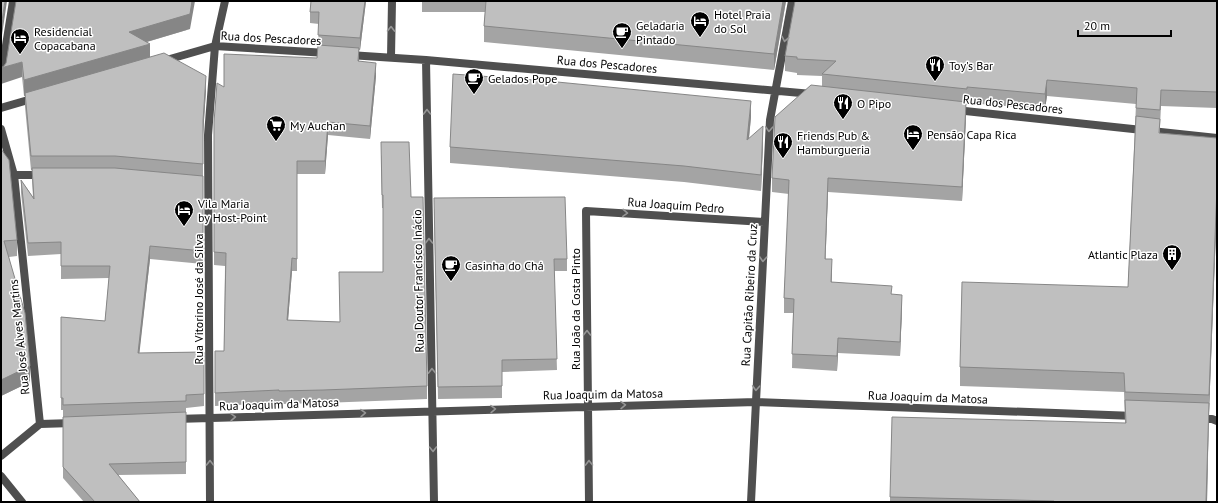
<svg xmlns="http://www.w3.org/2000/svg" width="1218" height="503" font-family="'PT Sans',sans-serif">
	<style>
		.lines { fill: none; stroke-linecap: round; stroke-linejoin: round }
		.street { stroke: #4f4f4f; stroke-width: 8 }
		.wall { fill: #a4a4a4 }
		.shaded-wall { fill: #868686 }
		.building { fill: #bfbfbf; stroke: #868686 }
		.oneway { stroke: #959595 }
		.labels { text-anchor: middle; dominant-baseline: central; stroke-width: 3; stroke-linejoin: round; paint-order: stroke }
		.poi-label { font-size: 12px; fill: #000; stroke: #fff; text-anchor: start }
		.street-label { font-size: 12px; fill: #000; stroke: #fff }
	</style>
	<rect width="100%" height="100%" fill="#fff"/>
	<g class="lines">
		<path class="street" d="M349 55 426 60 812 94
			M391 57 392 1
			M426 60 434 502
			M163 61 215 46 327 53
			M1 77 13 1
			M1 108 35 98
			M956 110 1217 138
			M1 129 14 175 40 424
			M14 175H43
			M175 419 756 402 1135 416
			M1198 419H1212L1217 421
			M1 456 40 424 73 423
			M1 476 22 502
			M210 502 208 135 215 46 225 1
			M589 502 586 211 764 222
			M751 502 770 120 792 1"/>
	</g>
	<path class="wall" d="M311 1H366L360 50H359V61L376 76 370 139 328 135 325 174H297V271H292L288 320 340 322 383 272V208H382L381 155 411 197 427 386V399L323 403 279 404V403L215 406V351H224L225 266 214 265V122L224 87 317 58 318 45 319 24 310 23V12Z
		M422 1H786L774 70 484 42V26L485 12H422Z
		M1217 1V108L1161 106 1160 126V133L1217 138V205L1209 413 1207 502H890V497L1125 423 1124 392 960 386V367L1128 287 1136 104 1047 96 1045 109 967 103V105H966V116L962 201 828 192 825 259 832 274 831 282 892 294 902 309 900 356 838 353 837 371 792 368 793 313H784V298L789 194 772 192V178L822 86V76L797 75V73L785 71V56Z
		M190 29 147 42 150 57 206 90 203 134V264L150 259 139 353 204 352V406L186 408V474L118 475 140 502H84L63 478V410H61V317L105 321 109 278 61 279V254L28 256 21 193V180L33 197 32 180V170H31L25 107V95L24 96 22 77 1 67Z
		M751 117 749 139 763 142 761 191 684 182 450 163V147Z
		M1 149 17 240V256L9 257 30 382 1 396Z
		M434 209 567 259V271H554L557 370 502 372V398L438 399Z"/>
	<path class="shaded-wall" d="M5 1H7L1 42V27Z
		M192 1H195L190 29 129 47V32Z
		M365 1H366L360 50V38Z
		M783 1H786L774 70V54Z
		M150 44V59L24 96V80Z
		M359 48V61H358Z
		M22 62V77L1 84V68Z
		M376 63V76L370 139V126Z
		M206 76V90L203 135V121Z
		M1047 80V96L1045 109V94Z
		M751 101V117L747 156V140Z
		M966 102V116L962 201V187Z
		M328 122V135L325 174V161Z
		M763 126V142L761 191V175Z
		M828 178V192L825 274V259Z
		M1217 186V205L1209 413V395Z
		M150 246V259L138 366V353Z
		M292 258V271L287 333V320Z
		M832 259V274L831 296V282Z
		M902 295V309L900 356V342Z
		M838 338V353L837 371V356Z
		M30 366V382L1 396V380Z
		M1209 403 1207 502H1206Z"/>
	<path class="building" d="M1 1H5L1 27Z
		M16 1H192L190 14 129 32 150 44 24 80 22 62 1 68V67H3L6 63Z
		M311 1H365L360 38 318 35 319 12H310Z
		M486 1H783L774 54 484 26Z
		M795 1H1217V92L1161 90 1160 110 1136 108 1137 88 1047 80 1045 94 967 87V89L822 74 836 61 797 59V57L785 56Z
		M318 45 359 48 358 61 376 63 370 126 328 122 325 161H297V259L292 258 287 320 340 322 339 272H383V195H382L381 142H409L411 197H423L427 386 323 390 279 391V390L215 393V351H224L226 253 214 252V122L217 83 224 87V54L317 58Z
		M164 53 206 76 203 121V164L115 156H31L25 93Z
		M453 74 547 81 751 101 747 140 763 126 761 175 684 166 450 147Z
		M811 85 966 102 962 187 828 178 825 259H832L831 282 892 286 891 294 902 295 900 342 838 338 837 356 792 354 794 299 784 298 789 180 772 178 775 117Z
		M1136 116 1160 119 1159 133 1217 138V186L1209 395 1125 392 1124 373 960 367 962 282 1128 287Z
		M1 149 9 160 17 240 4 241 25 313 30 366 1 380Z
		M32 168H115L203 176V251L150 246 138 353 204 352V394L186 395V401L63 405V398H61V317L105 321 110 266H61V242L28 243 21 180 34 199Z
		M565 197 567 259H554L557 359 502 360V386L438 387 434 198Z
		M1125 400 1209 403 1206 502H1054V501L890 497 892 417 1126 423Z
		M186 412V462L109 464 140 502H95L63 467V417Z"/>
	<defs><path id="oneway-chevron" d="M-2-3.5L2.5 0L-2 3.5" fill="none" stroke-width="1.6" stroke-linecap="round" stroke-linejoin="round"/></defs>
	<g class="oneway">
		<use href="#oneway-chevron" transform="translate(391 29) rotate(-89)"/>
		<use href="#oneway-chevron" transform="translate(785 39) rotate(101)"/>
		<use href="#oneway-chevron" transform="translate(427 112) rotate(-91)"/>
		<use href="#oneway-chevron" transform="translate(769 129) rotate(93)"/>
		<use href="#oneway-chevron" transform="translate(625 213) rotate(4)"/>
		<use href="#oneway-chevron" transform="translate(429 241) rotate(-91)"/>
		<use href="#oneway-chevron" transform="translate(763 259) rotate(93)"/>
		<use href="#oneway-chevron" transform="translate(587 333) rotate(-90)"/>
		<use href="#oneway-chevron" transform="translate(432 371) rotate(-91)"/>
		<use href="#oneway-chevron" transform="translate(756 388) rotate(93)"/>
		<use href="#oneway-chevron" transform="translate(623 405) rotate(-1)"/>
		<use href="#oneway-chevron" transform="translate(493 409) rotate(-2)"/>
		<use href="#oneway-chevron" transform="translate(363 413) rotate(-2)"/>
		<use href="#oneway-chevron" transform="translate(233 417) rotate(-2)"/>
		<use href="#oneway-chevron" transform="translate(433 449) rotate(89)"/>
		<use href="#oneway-chevron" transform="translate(210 463) rotate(-90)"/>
		<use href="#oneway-chevron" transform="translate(589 463) rotate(-91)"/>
	</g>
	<defs>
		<g id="hotel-pin" transform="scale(1)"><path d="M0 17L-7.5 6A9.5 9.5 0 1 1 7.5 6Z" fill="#000" stroke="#fff"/><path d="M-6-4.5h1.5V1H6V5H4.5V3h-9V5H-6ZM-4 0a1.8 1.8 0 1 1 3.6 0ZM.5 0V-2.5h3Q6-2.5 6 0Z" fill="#fff"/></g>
		<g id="cafe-pin" transform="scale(1)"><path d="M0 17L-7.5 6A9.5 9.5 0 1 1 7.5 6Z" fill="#000" stroke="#fff"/><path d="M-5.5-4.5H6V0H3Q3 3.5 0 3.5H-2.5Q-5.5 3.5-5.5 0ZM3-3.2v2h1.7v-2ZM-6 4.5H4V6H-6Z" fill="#fff"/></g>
		<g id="restaurant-pin" transform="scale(1)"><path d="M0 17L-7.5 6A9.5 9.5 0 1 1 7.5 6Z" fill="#000" stroke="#fff"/><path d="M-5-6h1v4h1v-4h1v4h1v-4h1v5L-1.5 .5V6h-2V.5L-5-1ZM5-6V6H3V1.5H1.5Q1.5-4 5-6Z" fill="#fff"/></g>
		<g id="supermarket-pin" transform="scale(1)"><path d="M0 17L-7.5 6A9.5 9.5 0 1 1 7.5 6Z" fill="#000" stroke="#fff"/><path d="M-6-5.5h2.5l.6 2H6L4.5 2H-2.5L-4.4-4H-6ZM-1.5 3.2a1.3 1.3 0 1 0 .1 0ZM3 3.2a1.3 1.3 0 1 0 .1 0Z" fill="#fff"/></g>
		<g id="building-pin" transform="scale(1)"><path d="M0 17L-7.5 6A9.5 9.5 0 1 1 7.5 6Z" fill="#000" stroke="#fff"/><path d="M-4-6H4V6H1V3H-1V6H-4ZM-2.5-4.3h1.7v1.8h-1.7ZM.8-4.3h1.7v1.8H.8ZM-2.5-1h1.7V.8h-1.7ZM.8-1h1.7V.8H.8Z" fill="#fff"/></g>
	</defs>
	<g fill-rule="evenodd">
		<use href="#hotel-pin" x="700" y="21"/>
		<use href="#cafe-pin" x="622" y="32"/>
		<use href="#hotel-pin" x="20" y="38"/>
		<use href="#restaurant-pin" x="935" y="65"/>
		<use href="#cafe-pin" x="474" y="78"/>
		<use href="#restaurant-pin" x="843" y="103"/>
		<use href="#supermarket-pin" x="276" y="125"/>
		<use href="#hotel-pin" x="913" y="134"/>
		<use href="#restaurant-pin" x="783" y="142"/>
		<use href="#hotel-pin" x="184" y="210"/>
		<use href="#building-pin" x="1172" y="254"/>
		<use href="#cafe-pin" x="451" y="265"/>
	</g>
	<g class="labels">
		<g class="poi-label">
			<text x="714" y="14">Hotel Praia<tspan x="714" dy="14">do Sol</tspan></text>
			<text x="636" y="25">Geladaria<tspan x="636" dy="14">Pintado</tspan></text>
			<text x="34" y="31">Residencial<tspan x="34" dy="14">Copacabana</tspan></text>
			<text x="949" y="65">Toy's Bar</text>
			<text x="488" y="78">Gelados Pope</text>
			<text x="857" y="103">O Pipo</text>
			<text x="290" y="125">My Auchan</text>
			<text x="927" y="134">Pensão Capa Rica</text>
			<text x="797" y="135">Friends Pub &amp;<tspan x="797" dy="14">Hamburgueria</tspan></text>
			<text x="198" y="203">Vila Maria<tspan x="198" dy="14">by Host-Point</tspan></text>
			<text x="1158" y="254" text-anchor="end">Atlantic Plaza</text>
			<text x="465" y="265">Casinha do Chá</text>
		</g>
		<g class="street-label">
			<text transform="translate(271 38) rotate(3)">Rua dos Pescadores</text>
			<text transform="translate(607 64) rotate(5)">Rua dos Pescadores</text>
			<text transform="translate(1013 104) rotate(6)">Rua dos Pescadores</text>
			<text transform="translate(676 205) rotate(4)">Rua Joaquim Pedro</text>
			<text transform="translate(418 281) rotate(-91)">Rua Doutor Francisco Inácio</text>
			<text transform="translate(749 295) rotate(-87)">Rua Capitão Ribeiro da Cruz</text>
			<text transform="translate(198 299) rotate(-90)">Rua Vitorino José da Silva</text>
			<text transform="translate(575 309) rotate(-90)">Rua João da Costa Pinto</text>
			<text transform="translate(19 337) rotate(-96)">Rua José Alves Martins</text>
			<text transform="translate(603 394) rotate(-1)">Rua Joaquim da Matosa</text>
			<text transform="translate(928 397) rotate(2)">Rua Joaquim da Matosa</text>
			<text transform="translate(279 404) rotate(-2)">Rua Joaquim da Matosa</text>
		</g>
	</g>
	<rect width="1218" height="503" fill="none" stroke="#000000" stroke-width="4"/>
	<path d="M1078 30v6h93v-6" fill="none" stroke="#000000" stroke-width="2"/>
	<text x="1084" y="30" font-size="12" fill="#000000" stroke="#ffffff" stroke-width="3" paint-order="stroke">20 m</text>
</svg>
